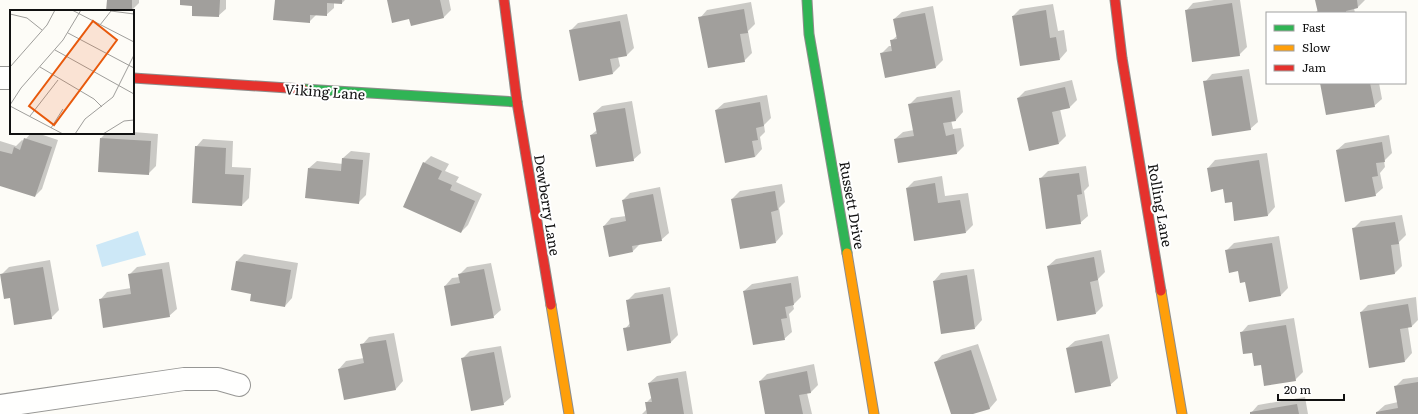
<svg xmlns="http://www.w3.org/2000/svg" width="1418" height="414" font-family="Literata,serif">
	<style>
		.water { fill: #cde8f7 }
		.shadow { fill: #0003 }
		.building { fill: #a19f9c }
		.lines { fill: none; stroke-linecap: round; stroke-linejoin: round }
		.street-casing { stroke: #979795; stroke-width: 24 }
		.fast-casing { stroke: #8e8d8b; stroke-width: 11 }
		.slow-casing { stroke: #8e8d8b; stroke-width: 11 }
		.jam-casing { stroke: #8e8d8b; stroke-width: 11 }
		.street { stroke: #fffffe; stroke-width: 22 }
		.fast { stroke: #30b455; stroke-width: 9 }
		.slow { stroke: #ff9f0a; stroke-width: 9 }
		.jam { stroke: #e5322d; stroke-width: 9 }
		.labels { text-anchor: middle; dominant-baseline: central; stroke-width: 4; stroke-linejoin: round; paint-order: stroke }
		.street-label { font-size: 14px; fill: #111; stroke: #fff }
		.inset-road { fill: none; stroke: #9f9e9b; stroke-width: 1 }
		.view { fill: #e8590c; fill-opacity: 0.15; stroke: #e8590c; stroke-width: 2 }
		.inset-edge { fill: none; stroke: #111; stroke-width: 2 }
	</style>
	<rect width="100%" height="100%" fill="#fdfcf7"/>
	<path class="water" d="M138 231 146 255 102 267 96 245Z"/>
	<path class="shadow" d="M108 0H139V3L131 11Z
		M181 0H226V9L218 16Z
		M276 0H345L342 3H334V8L326 15H316L309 22Z
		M388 0H449L451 10 444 17H409Z
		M1214 0H1240L1247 47 1239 55 1186 11 1193 3Z
		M1316 0H1365L1358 7 1354 8 1355 13H1315L1318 10Z
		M751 2 755 24 748 31 752 53 744 61 700 18 707 10Z
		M1053 4 1058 31 1064 30 1067 51 1060 59 1013 16 1020 9Z
		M933 6 943 60 936 67 881 54 889 46H892L891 41 898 35 894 19 902 12Z
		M627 14 634 48 627 55 618 57 620 66 613 73 570 31 578 23Z
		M1249 69 1258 122 1250 129 1205 82 1212 74Z
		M1072 80 1077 100 1069 108 1060 109 1066 136 1059 143 1018 98 1025 91Z
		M1321 83H1379L1382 99 1374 106Z
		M960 90 963 112 956 120H951L953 129 961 128 964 146 957 153 895 139 903 132 914 130 910 104 917 97Z
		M767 95 771 118 764 125 765 132 760 137 762 149 755 157 716 110 724 103Z
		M632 101 641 153 633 160 591 135 597 130 594 113 602 106Z
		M133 132 158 134 156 166 148 174 101 138 106 133Z
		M31 133H37L58 140 42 189 35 196 0 184V141L16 146 22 140 24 141Z
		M1389 135 1392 153 1384 161 1385 167 1380 173 1383 188 1375 195 1337 150 1345 143Z
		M203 139 233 141 232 167 251 168 249 198 242 205 196 147Z
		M351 151 370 153 366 195 358 203 309 168 317 161 343 164V158Z
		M1267 153 1275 207 1268 215 1233 201 1224 188 1211 190 1208 168 1215 160Z
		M431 156 449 164 445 171 459 177 456 182 482 194 468 225 461 232 424 163Z
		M1086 166 1089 186 1084 191 1088 216 1080 223 1040 179 1048 171Z
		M942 176 945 196 968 193 973 225 966 232 907 188 914 181Z
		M782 184 785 202 779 208 783 234 776 242 732 199 740 191Z
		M660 187 669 233 661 240 640 244 633 251 604 226 611 218 626 216 623 200 630 193Z
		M1402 215 1406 235 1399 242 1402 266 1395 273 1361 278 1353 229 1361 221Z
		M1279 236 1288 288 1281 295 1246 281 1226 251 1234 243Z
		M1101 250 1105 272 1098 279 1103 306 1096 313 1048 266 1056 259Z
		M244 254 298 263 292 298 285 306 252 293 237 261Z
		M50 260 59 310 51 318 11 297 1 275 9 267Z
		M169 262 177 309 169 316 100 300 107 292 131 288 129 275 137 267Z
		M491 263 501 310 493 317 445 286 452 278 460 277 459 275 467 267Z
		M974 269 982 320 975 328 934 281 941 273Z
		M798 276 801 297 793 305 794 309 789 314 792 332 784 339 744 291 752 284Z
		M670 287 678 335 671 342 625 329 631 322 627 301 635 293Z
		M1416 297 1418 320 1412 326 1408 327 1412 353 1405 361 1361 312 1368 305Z
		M1294 318 1303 372 1295 380 1262 364 1241 333 1248 325Z
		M394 333 403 381 396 389 345 399 339 369 346 361 364 358 362 345 369 337Z
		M1109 334 1118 378 1110 385 1067 348 1075 341Z
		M978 344 997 400 990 408 970 414H952L935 363 942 355Z
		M501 346 511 397 503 404 462 359 470 351Z
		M814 364 818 385 811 392 807 393 812 414H766L760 381 767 374Z
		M686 371 693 414H642L647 409 646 403 652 397 649 383 657 376Z
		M1418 377V414H1377V412L1385 405 1398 402 1395 387 1403 379Z
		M1305 397 1308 414H1251V413L1258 405Z"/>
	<path class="building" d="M107 0H132V11H106Z
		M180 0H220L219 17 192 16V6L180 5Z
		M275 0H342V4L327 3V16L310 15V23L273 20Z
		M387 0H440L444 18 411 26 409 19 392 23Z
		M1315 0H1357L1358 8 1346 11V13H1318Z
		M1232 3 1240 56 1192 62 1185 10Z
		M744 9 748 33 740 34 745 62 708 68 698 17Z
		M1046 10 1050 38 1056 37 1060 60 1020 66 1012 16Z
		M925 13 936 68 885 78 880 53 892 51 890 40 897 39 893 19Z
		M620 21 627 56 610 59 613 74 579 81 569 30Z
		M1242 76 1251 130 1212 136 1203 81Z
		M1320 83H1370L1375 107 1326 115Z
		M1065 87 1070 108 1052 112 1059 144 1029 151 1017 98Z
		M952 97 956 121 943 123 946 136 954 134 957 154 898 163 894 139 914 136 908 104Z
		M760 102 764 126 756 128 758 140 752 141 755 157 725 163 715 110Z
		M625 108 634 161 596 167 590 135 597 134 593 113Z
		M24 138 52 147 35 197 0 186V151L12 154 14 147 20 150Z
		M100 138 151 141 149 175 98 172Z
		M1382 142 1385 162 1376 163 1378 176 1372 177 1376 196 1345 202 1336 150Z
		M195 146 226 148 225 174 244 175 242 206 192 203Z
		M342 158 363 160 359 204 305 198 308 168 341 171Z
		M1259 160 1268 216 1234 221 1232 202 1225 203 1223 189 1211 192 1207 168Z
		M423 162 442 171 438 179 452 185 450 190 475 201 461 233 403 207Z
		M1079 173 1082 194 1077 195 1081 224 1046 229 1039 178Z
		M935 183 938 203 960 200 966 233 914 241 906 188Z
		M775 191 778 210 771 212 776 243 740 249 731 199Z
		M653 194 662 241 632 246 633 252 609 257 603 226 626 221 622 200Z
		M1395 222 1399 244 1391 245 1395 274 1360 280 1352 228Z
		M1272 243 1281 296 1249 302 1245 282 1240 283 1238 271 1229 273 1225 250Z
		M1094 257 1098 280 1090 282 1096 314 1057 321 1047 266Z
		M236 261 291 270 285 307 250 301 251 294 231 290Z
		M43 267 52 319 14 325 10 298 4 299 0 274Z
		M162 269 170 317 103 328 99 299 131 294 128 274Z
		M484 269 494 318 451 326 444 286 460 283 458 274Z
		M967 275 975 329 941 334 933 281Z
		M791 283 794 305 785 307 787 318 781 319 785 340 753 345 743 291Z
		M663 294 671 343 627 351 623 328 630 327 626 300Z
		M1408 304 1412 327 1400 329 1405 362 1369 368 1360 312Z
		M1286 325 1296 381 1264 386 1261 365 1254 366 1252 353 1243 354 1240 332Z
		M386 340 396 390 344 400 338 369 364 363 360 344Z
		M1102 341 1111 386 1075 393 1066 348Z
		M971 350 990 409 973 414H951L934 362Z
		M494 352 504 405 471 411 461 358Z
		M807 371 811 393 799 395 803 414H765L759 381Z
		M678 378 684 414H647L645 402H652L648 383Z
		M1418 382V414H1376V412L1398 408 1394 386Z
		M1297 404 1299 414H1250V412Z"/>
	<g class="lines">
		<g class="street-casing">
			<path id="street" d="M0 78H11
				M0 406 184 379H218L239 385"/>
		</g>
		<g class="fast-casing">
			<path id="fast" d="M807 0 809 34 847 253
				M303 89 517 102"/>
		</g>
		<g class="slow-casing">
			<path id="slow" d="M847 253 874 414
				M1161 291 1182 414
				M551 305 569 414"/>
		</g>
		<g class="jam-casing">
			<path id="jam" d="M504 0 517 102 551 305
				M1115 0 1122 58 1161 291
				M133 78 303 89"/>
		</g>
		<use href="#street" class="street"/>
		<use href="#fast" class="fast"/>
		<use href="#slow" class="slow"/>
		<use href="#jam" class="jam"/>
	</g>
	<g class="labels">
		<g class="street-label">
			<text transform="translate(325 91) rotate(4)">Viking Lane</text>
			<text transform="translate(548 205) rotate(81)">Dewberry Lane</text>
			<text transform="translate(853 205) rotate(80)">Russett Drive</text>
			<text transform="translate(1161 205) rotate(80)">Rolling Lane</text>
		</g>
	</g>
	<g transform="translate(10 10)">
		<rect width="124" height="124" fill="#fdfcf7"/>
		<path class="inset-road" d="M62 0 124 32M0 4 17 8 32 20M90 15 101 1 124 4M58 23 124 58M45 40 124 84M0 57 37 15 45 0M30 57 84 89 92 97M0 95 11 78 53 30 71 0M0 96 53 124M20 106 48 70M41 118 53 99M65 124 75 109 103 87 124 45M93 124 114 111 124 110"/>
		<path class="view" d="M83 11 107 30 44 115 19 96Z"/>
		<rect width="124" height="124" class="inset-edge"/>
	</g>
	<rect x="1266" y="12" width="140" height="72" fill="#ffffff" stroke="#a0a0a0"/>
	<rect x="1274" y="25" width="20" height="6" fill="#30b455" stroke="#a0a0a0"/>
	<text x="1302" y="32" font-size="12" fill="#111111">Fast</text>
	<rect x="1274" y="45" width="20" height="6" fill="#ff9f0a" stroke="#a0a0a0"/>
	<text x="1302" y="52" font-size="12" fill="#111111">Slow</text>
	<rect x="1274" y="65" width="20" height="6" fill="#e5322d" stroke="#a0a0a0"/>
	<text x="1302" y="72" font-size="12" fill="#111111">Jam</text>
	<path d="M1278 394v6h66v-6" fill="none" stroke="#111111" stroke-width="2"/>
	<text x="1284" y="394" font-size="12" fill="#111111" stroke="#ffffff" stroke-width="3" paint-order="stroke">20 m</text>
</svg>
